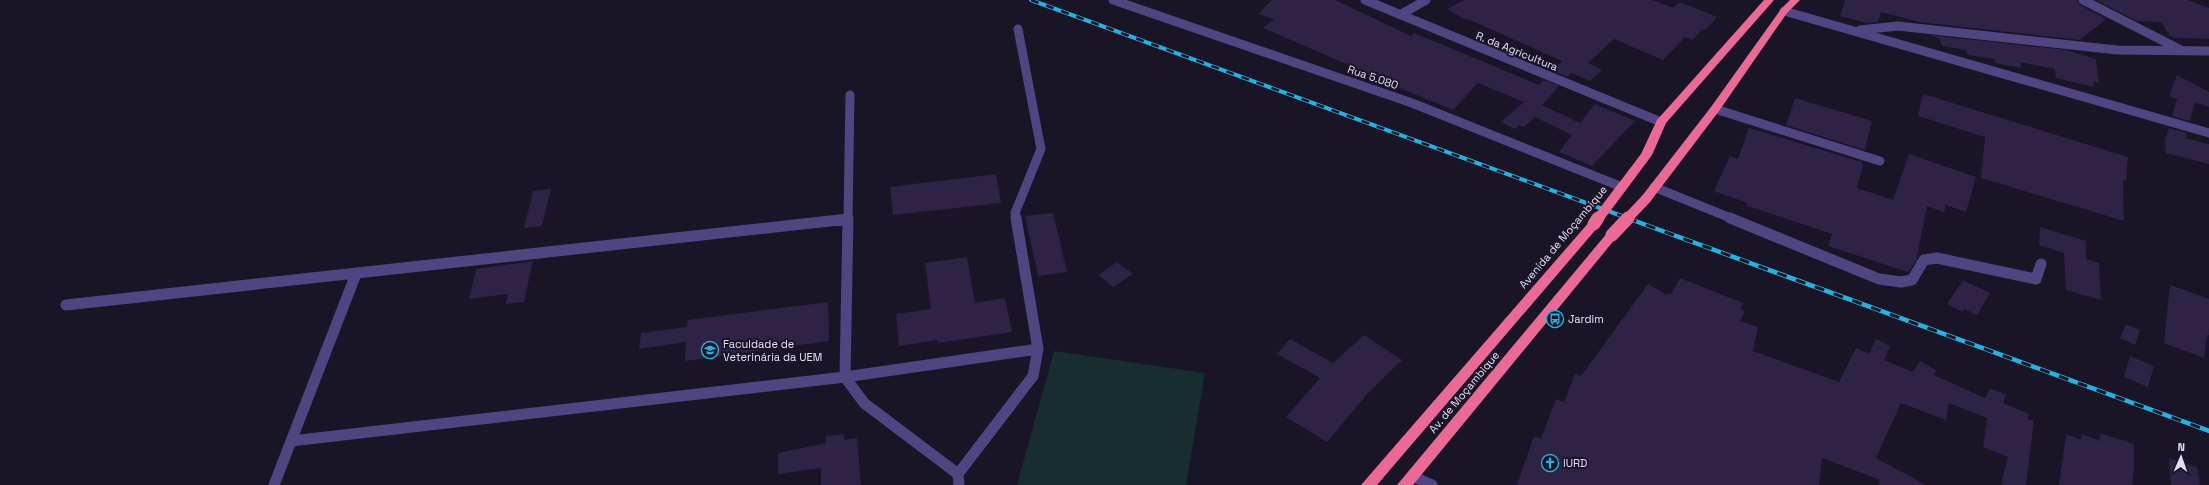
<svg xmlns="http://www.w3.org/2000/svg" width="2209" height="485" font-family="'Space Grotesk',sans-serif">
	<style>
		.green { fill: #172d30 }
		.building { fill: #2e2245 }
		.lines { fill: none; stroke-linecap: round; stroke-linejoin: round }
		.minor-far1 { stroke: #4f4580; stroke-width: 9 }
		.minor { stroke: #4f4580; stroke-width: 11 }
		.highway { fill: #eb6995; fill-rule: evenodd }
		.rail-far1-casing { stroke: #23b3e1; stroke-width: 4 }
		.rail-casing { stroke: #23b3e1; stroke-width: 4.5 }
		.rail-far1 { stroke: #1a1427; stroke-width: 2.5; stroke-dasharray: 8; stroke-linecap: butt }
		.rail { stroke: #1a1427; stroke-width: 3; stroke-dasharray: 10; stroke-linecap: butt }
		.highway-bridge-far1 { stroke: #eb6995; stroke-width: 10 }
		.highway-bridge { stroke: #eb6995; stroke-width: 13 }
		.labels { text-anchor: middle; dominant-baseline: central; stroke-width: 4; stroke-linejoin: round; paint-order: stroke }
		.street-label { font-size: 11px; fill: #e5defb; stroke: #1a1427 }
		.poi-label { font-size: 11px; fill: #e5defb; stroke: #1a1427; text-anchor: start }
	</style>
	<rect width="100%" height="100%" fill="#1a1427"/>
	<path class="green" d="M1054 351 1205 373 1186 485H1017Z"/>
	<path class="building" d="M1272 0H1335L1411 36 1414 33 1539 85 1544 80 1559 86 1542 105 1580 123 1595 104 1635 121 1592 166 1559 152 1572 135 1535 117 1524 127 1519 125 1515 129 1501 122 1524 102 1478 83 1453 110 1366 74 1367 73 1263 28 1274 19 1258 14Z
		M1464 0H1652L1673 8 1680 2 1717 17 1705 30 1702 29 1693 40 1685 37 1663 60 1614 39 1588 63 1602 70 1590 81 1571 73 1567 77 1553 71 1562 61 1468 19 1466 20 1447 9Z
		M1845 0H2077L2080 5 2106 19 2080 40 1919 22 1881 12 1878 22 1867 23 1840 16Z
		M2096 0H2187L2209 8V39L2175 38 2169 35 2161 22 2137 21Z
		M1929 35 2066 50 2096 59 2099 83 2093 81 2094 87 2056 78 2055 69 2020 62 2021 68 1995 63 1994 59 1968 55 1966 50 1942 46 1939 38Z
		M2177 75 2209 92V107L2195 102 2190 121 2172 116 2177 99 2169 96Z
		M1923 94 2128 157 2126 181 2123 180 2124 221 1981 178 1985 137 1918 116Z
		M1795 98 1872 121 1865 150 1786 125Z
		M1749 128 1862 162 1863 165 1857 188 1893 200 1909 154 1976 177 1966 212 1946 205 1944 212 1927 206 1916 261 1908 272 1828 246 1832 234 1747 206 1748 203 1714 191 1730 156 1738 159Z
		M2169 128 2187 133 2185 138 2209 144V164L2166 153 2165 140Z
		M996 174 1001 203 893 215 890 187Z
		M551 189 542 226 524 228 533 191Z
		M1053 213 1067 272 1038 276 1025 216Z
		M2040 227 2086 241V259L2099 263 2101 300 2066 290 2064 253 2039 245Z
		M967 257 975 303 1005 298 1012 332 938 343 937 340 899 346 896 314 931 309 925 263Z
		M533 261 524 302 506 304 508 294 469 299 476 269Z
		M1117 262 1133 274 1113 287 1098 275Z
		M1680 278 1743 303 1740 309 1745 311 1740 321 1758 327 1753 351 1839 382 1856 348 1869 354 1876 339 1890 346 1884 360 1913 372 1920 361 1936 370 1934 375 1985 398 1990 388 2006 395 2003 403 2029 414 2027 419 2034 421 2026 485H2001L2008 457 1983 447 1987 418 1949 403 1946 420 1901 403 1876 458 1926 485H1878L1880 480 1822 458 1819 485H1517L1534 436 1541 439 1556 399 1564 402 1575 374 1581 376 1648 284 1667 295 1668 293 1671 294Z
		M1963 280 1990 293 1977 315 1964 309 1963 312 1947 304Z
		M2170 285 2209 299V335H2207L2204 358 2164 343Z
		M828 302 829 341 685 361 686 342 639 349 641 333 687 327 688 320Z
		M2126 324 2140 330 2135 345 2120 338Z
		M1364 335 1402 360 1368 393 1327 442 1286 417 1320 378 1277 354 1290 339 1333 363Z
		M2130 356 2154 366 2148 387 2124 377Z
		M2100 433 2134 444V469L2132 485H2059L2066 434 2081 440 2082 434 2100 441Z
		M844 434V440L857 438 861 485H821V468L778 474V453L826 443V436Z
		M2169 458 2197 467 2200 485H2171Z"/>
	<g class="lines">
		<path class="minor-far1" d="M1113 0 1412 103 1622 187
			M1365 0 1661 122
			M2083 0 2181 50
			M1784 11 2209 133
			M1400 15 1426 0
			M1860 30 1898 26 2117 50 2209 51
			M1715 109 1880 161
			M1654 187 1733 219
			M846 219H848
			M848 219 850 95
			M1016 219 1015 213 1041 149 1018 29"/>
		<path class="minor" d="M848 218 845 377 864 403 958 474
			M1730 218 1879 279 1901 282 1912 280 1924 260 1937 258 2036 279 2041 264
			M66 305 848 219
			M291 441 845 377 1038 349
			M1412 476 1432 485
			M274 485 356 274
			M959 485 958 474 1033 376 1038 349 1016 218"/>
		<path class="highway" d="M1764 0H1774L1666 123 1652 155 1626 190H1618L1616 187 1641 154 1657 120Z
			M1790 0H1800L1787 13 1719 111 1650 202H1642L1640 199 1642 196 1711 107 1781 9Z
			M1594 220 1600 224 1598 227 1377 485H1361L1590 221Z
			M1612 231 1618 235 1616 238 1413 485H1397L1608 232Z"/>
		<g class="rail-far1-casing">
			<path id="rail-far1" d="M1031 0 1630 219"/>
		</g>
		<g class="rail-casing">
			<path id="rail" d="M1627 218 2209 431"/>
		</g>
		<use href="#rail-far1" class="rail-far1"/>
		<use href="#rail" class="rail"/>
		<path class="highway-bridge-far1" d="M1598 219 1622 187
			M1627 219 1646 199"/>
		<path class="highway-bridge" d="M1594 224 1598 218
			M1612 235 1628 218"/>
	</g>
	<defs>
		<g id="bus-ring" transform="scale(0.9)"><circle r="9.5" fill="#1a1427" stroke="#23b3e1" stroke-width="1.5"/><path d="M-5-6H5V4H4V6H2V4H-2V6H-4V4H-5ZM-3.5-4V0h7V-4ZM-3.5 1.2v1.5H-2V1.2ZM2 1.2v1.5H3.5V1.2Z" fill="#23b3e1"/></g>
		<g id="university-ring" transform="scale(0.9)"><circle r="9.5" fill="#1a1427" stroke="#23b3e1" stroke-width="1.5"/><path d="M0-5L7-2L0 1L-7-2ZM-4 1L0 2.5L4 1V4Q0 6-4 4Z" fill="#23b3e1"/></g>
		<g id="church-ring" transform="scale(0.9)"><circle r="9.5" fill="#1a1427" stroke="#23b3e1" stroke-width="1.5"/><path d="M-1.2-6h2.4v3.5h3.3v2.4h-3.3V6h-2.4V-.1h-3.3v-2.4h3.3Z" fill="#23b3e1"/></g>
	</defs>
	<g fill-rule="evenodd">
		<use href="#bus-ring" x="1555" y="319"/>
		<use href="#university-ring" x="710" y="350"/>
		<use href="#church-ring" x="1550" y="463"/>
	</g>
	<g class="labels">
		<g class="street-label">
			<text transform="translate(1517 51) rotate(22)">R. da Agricultura</text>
			<text transform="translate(1373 77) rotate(19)">Rua 5.080</text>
			<text transform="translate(1563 237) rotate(-50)">Avenida de Moçambique</text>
			<text transform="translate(1464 392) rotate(-50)">Av. de Moçambique</text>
		</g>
		<g class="poi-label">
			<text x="1568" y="319">Jardim</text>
			<text x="723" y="344">Faculdade de<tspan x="723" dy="13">Veterinária da UEM</tspan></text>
			<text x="1563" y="463">IURD</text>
		</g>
	</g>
	<g transform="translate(2181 457) rotate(2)" stroke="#1a1427" stroke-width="3" paint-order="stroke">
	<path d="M0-3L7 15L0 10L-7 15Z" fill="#e5defb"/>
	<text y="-6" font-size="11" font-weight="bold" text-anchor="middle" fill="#e5defb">N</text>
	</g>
</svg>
